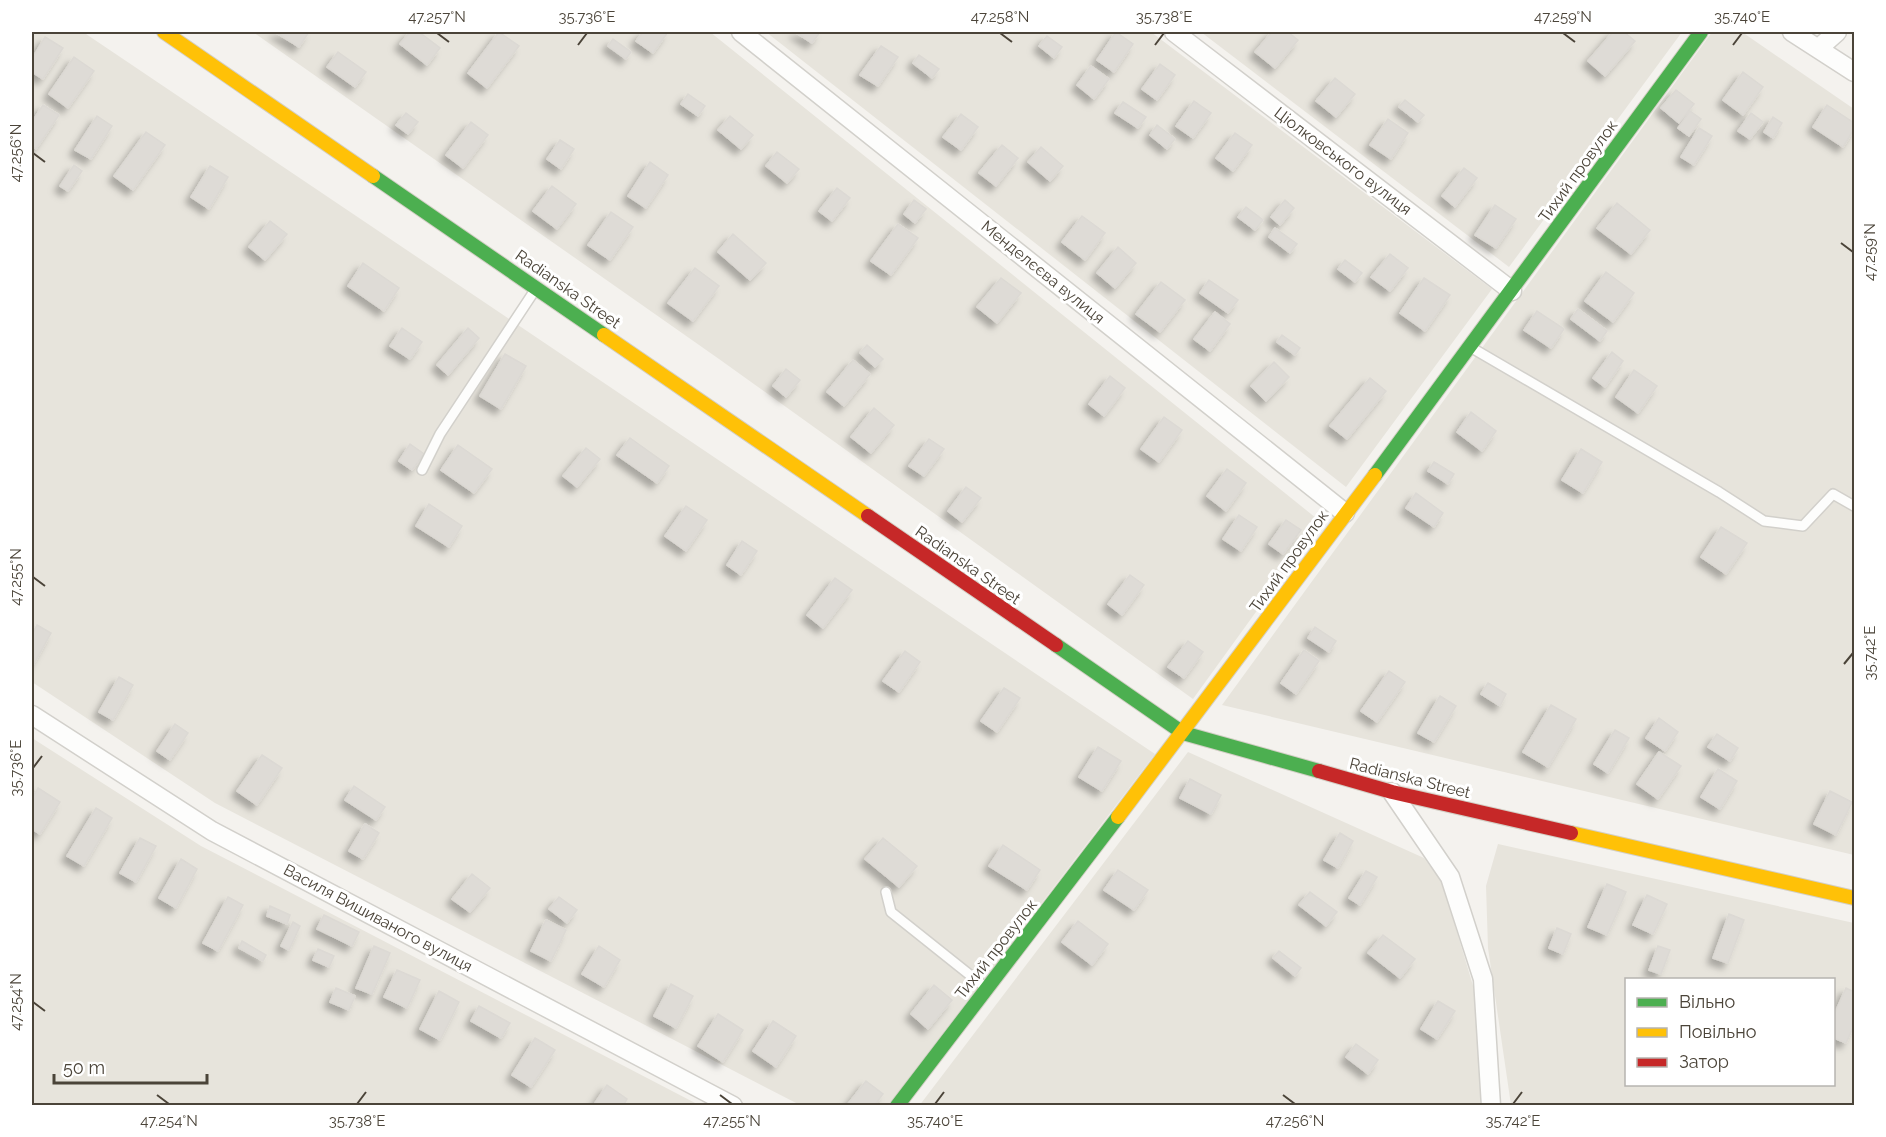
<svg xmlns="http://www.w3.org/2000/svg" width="1886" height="1137" font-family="Raleway,sans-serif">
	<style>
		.residential { fill: #e7e4dc; fill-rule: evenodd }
		.building { fill: #dedbd6; stroke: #dcd9d4; stroke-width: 1.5; filter: url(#shadow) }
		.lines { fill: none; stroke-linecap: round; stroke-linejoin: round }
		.lane-casing { stroke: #d2d0cb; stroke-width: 12 }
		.street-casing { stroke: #d2d0cb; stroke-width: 21 }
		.fast-casing { stroke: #d3cfc5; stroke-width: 16 }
		.slow-casing { stroke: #d3cfc5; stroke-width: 16 }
		.jam-casing { stroke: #d3cfc5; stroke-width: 16 }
		.lane { stroke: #fdfdfc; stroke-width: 9 }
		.street { stroke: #fdfdfc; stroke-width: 18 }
		.fast { stroke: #4caf50; stroke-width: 14 }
		.slow { stroke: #ffc107; stroke-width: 14 }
		.jam { stroke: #c62828; stroke-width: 14 }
		.ticks { fill: none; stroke: #4b4439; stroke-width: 2 }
		.labels { text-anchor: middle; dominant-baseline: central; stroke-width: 6; stroke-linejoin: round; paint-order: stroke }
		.street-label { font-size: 16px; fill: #4b4439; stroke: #fff }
		.neatline { fill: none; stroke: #4b4439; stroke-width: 2 }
		.ticks-label { font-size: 15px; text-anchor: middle; fill: #4b4439 }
	</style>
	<defs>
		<filter id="shadow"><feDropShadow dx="-5.5" dy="5.5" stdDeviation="3" flood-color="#0004"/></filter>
	</defs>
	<rect width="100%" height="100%" fill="#f4f2ee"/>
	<path class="residential" d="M32 32H83L1155 754 888 1105H800L215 803 32 682Z
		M253 32H710L1321 522 1193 699 719 359Z
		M766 32H1151L1492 289 1346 487Z
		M1201 32H1682L1509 267Z
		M1712 32H1742L1854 109V855L1222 705Z
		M32 738 201 846 699 1105H32Z
		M1188 752 1424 858 1442 882 1474 989 1481 1105 919 1106Z
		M1498 844 1854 923V1105H1511L1488 948 1486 886ZM1626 980H1834V1084H1626Z"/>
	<path class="building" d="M275 32H309L299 47Z
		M410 32H419L440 48 427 65 400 44Z
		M499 32 519 46 487 88 468 73Z
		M643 32H668L653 53 636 41Z
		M795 32H820L812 43Z
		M1116 32 1133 44 1114 72 1097 60Z
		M1272 32H1288L1298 40 1275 68 1255 52Z
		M1613 32H1624L1635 41 1605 76 1588 61Z
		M1047 36 1062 47 1054 58 1039 46Z
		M45 37 63 48 43 79 32 72V59Z
		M613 39 631 52 626 59 608 46Z
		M881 46 898 57 878 86 860 75Z
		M338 52 366 72 355 87 327 67Z
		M919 55 939 69 932 78 913 63Z
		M74 57 94 71 68 108 49 94Z
		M1160 64 1175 75 1157 100 1142 89Z
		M1091 66 1109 79 1094 99 1077 85Z
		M1743 72 1763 87 1743 115 1723 100Z
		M1335 78 1355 94 1336 117 1316 101Z
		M1676 90 1694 104 1679 123 1661 108Z
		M688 94 705 106 698 116 681 104Z
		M1405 100 1424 115 1418 122 1399 107Z
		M1194 101 1211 113 1193 138 1176 126Z
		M1123 102 1146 117 1138 128 1115 113Z
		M43 105 59 115 36 149 32 146V122Z
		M1827 105 1854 123V129L1843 147 1813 127Z
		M1690 111 1701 119 1689 136 1678 128Z
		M406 113 418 122 408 134 396 125Z
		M1751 113 1763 122 1750 139 1738 131Z
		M961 114 978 127 961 150 943 137Z
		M97 116 112 126 91 159 75 150Z
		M730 116 753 135 741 149 718 130Z
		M1773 117 1782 123 1773 138 1764 132Z
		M1388 119 1408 133 1391 159 1370 145Z
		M471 122 488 135 463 168 446 155Z
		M1157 125 1175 139 1167 149 1150 135Z
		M1699 128 1712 136 1694 165 1681 157Z
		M146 132 165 145 133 190 114 176Z
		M1235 133 1252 145 1233 171 1216 158Z
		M560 140 574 149 561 169 547 159Z
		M1002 145 1018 158 996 186 979 173Z
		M1041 147 1063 166 1050 181 1028 162Z
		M777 152 799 169 787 183 766 166Z
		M650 162 668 175 646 208 628 196Z
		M74 165 82 171 68 191 60 186Z
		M210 166 228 177 209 209 191 197Z
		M1464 168 1477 178 1455 207 1442 196Z
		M552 186 576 204 557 229 533 211Z
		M837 188 850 198 832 221 819 211Z
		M914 200 926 209 915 223 904 214Z
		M1285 200 1294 208 1280 225 1271 217Z
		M1617 203 1650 230 1631 254 1597 228Z
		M1495 205 1516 219 1496 248 1475 235Z
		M1246 207 1263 220 1255 230 1238 217Z
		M611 212 633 227 610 260 588 245Z
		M1082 216 1105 233 1085 260 1062 242Z
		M270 221 287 234 265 260 249 247Z
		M898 224 918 238 891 275 871 261Z
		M1275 228 1297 244 1290 253 1269 237Z
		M733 234 766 263 750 280 718 252Z
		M1118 247 1136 263 1115 288 1097 273Z
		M1390 254 1408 268 1390 291 1371 277Z
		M1345 260 1362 273 1355 282 1338 269Z
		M363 263 399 288 384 311 348 286Z
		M695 268 719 286 693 321 668 303Z
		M1606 272 1634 293 1613 322 1585 301Z
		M1001 278 1021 293 997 323 977 307Z
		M1424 278 1450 295 1425 331 1400 313Z
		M1209 280 1238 300 1228 313 1200 293Z
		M1161 282 1185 300 1160 332 1136 314Z
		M1578 309 1607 331 1600 341 1571 319Z
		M1537 311 1564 329 1551 348 1524 330Z
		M1215 312 1230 324 1210 351 1194 339Z
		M402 328 422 342 410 359 390 346Z
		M468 328 479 338 448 375 437 365Z
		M1282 335 1300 348 1295 355 1277 342Z
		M867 345 883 359 875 367 860 353Z
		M1612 352 1623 361 1605 387 1593 378Z
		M505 354 526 366 501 409 480 396Z
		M853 360 870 374 844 406 827 392Z
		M1274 362 1289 377 1266 401 1251 386Z
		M786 369 800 380 786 397 773 386Z
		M1634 370 1657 386 1638 413 1616 397Z
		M1110 376 1125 388 1104 416 1089 404Z
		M1370 378 1386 391 1347 439 1330 426Z
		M874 408 894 425 871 453 851 437Z
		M1471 412 1496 431 1482 451 1457 432Z
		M1164 417 1182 430 1159 462 1141 449Z
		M630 438 669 466 657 483 617 455Z
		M929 439 944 449 924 476 909 466Z
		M410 444 424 454 412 470 399 461Z
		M458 445 492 469 474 493 441 470Z
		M586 448 600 459 577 487 563 476Z
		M1581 449 1602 462 1583 493 1562 480Z
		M1434 462 1454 474 1448 484 1428 471Z
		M1227 469 1246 483 1226 511 1207 496Z
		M966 487 981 498 962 522 948 511Z
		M1416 493 1443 513 1434 527 1406 508Z
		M429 504 462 526 449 547 416 526Z
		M686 506 707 520 686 551 665 536Z
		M1239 515 1257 527 1241 551 1223 539Z
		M1286 520 1301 530 1283 554 1269 544Z
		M1721 527 1747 543 1726 574 1701 557Z
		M742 541 757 551 741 575 727 565Z
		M1130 575 1144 585 1122 615 1108 604Z
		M835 578 852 590 823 628 807 615Z
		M37 625 51 633 32 667V635Z
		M1315 627 1336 641 1329 652 1308 638Z
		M1188 641 1203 652 1184 678 1168 667Z
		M1304 650 1319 661 1296 694 1281 683Z
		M905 651 920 662 899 692 883 681Z
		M1389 671 1405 682 1377 722 1361 711Z
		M119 677 133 685 113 720 99 712Z
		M1488 683 1506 694 1500 706 1481 694Z
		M1004 688 1020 698 997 732 981 721Z
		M1440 696 1456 706 1434 742 1418 733Z
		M1551 705 1576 719 1548 767 1523 752Z
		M1659 718 1678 732 1665 751 1646 738Z
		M175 724 188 733 170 760 157 751Z
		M1615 730 1629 738 1608 773 1594 764Z
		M1717 734 1738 748 1730 761 1708 747Z
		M1098 747 1121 761 1102 791 1079 777Z
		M1659 752 1681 766 1658 799 1637 784Z
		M262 755 282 768 257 805 237 791Z
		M1718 769 1737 781 1720 809 1701 797Z
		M1190 779 1221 795 1211 814 1180 798Z
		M354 786 385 807 376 820 345 800Z
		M38 788 60 802 40 834 32 829V799Z
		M1830 791 1852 802 1836 835 1814 824Z
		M96 808 112 818 84 866 67 856Z
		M365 824 379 833 363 859 349 851Z
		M1340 833 1353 841 1338 868 1324 860Z
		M140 838 156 846 136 882 120 873Z
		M883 838 917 866 899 887 865 859Z
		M1003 845 1040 870 1027 890 989 866Z
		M181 859 197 869 176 908 159 898Z
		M1118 870 1148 890 1134 910 1104 890Z
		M1366 871 1377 877 1360 905 1349 898Z
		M472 874 490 888 470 912 452 899Z
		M1607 884 1626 892 1607 935 1588 927Z
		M1310 892 1337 912 1326 926 1299 905Z
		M1647 895 1667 904 1653 934 1633 925Z
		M228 897 243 905 218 951 203 943Z
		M559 897 577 910 567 923 549 909Z
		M270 906 290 915 287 924 267 916Z
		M1729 914 1744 920 1728 963 1713 958Z
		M324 915 359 932 352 946 317 929Z
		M546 920 566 930 551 961 531 951Z
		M1078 921 1108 944 1092 965 1062 942Z
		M293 922 300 926 289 950 281 946Z
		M1557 928 1571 934 1563 954 1549 948Z
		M1383 935 1415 959 1400 978 1368 953Z
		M242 941 266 955 263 961 239 948Z
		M374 946 390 953 372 994 356 988Z
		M599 946 620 960 604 987 582 974Z
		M1658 946 1670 950 1661 974 1649 970Z
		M318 949 334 956 329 967 313 960Z
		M1279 951 1301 968 1295 976 1273 958Z
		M397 970 420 980 407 1008 384 997Z
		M671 984 693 996 676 1028 654 1016Z
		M934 985 952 1000 928 1029 911 1014Z
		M336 988 355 996 349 1010 330 1002Z
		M1846 988 1854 992V1025L1846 1043 1834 1038V1015Z
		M439 991 459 1002 440 1040 420 1029Z
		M1438 1001 1455 1011 1437 1039 1421 1029Z
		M479 1006 510 1023 501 1038 471 1021Z
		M718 1014 743 1030 723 1062 698 1046Z
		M773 1021 796 1036 776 1067 753 1051Z
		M535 1038 555 1050 531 1087 512 1075Z
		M1356 1044 1378 1060 1368 1074 1346 1057Z
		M866 1081 883 1094 874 1106H850L848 1104Z
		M607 1085 627 1099 623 1106H593Z"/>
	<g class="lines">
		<g class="lane-casing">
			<path id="lane" d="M1472 348 1719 492 1764 521 1803 526 1833 494 1854 506
				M422 470 440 434 535 290
				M886 892 891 912 985 987"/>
		</g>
		<g class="street-casing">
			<path id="street" d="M741 32 1345 513
				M1174 32 1512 291
				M1792 32 1854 72
				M1819 48 1837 32
				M32 715 212 831 733 1106
				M1392 792 1450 877 1483 979 1491 1106"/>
		</g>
		<g class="fast-casing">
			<path id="fast" d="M373 176 604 335
				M1375 475 1701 32
				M1056 645 1183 733 1319 771
				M897 1106 1118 817"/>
		</g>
		<g class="slow-casing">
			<path id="slow" d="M164 32 373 176
				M604 335 868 516
				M1118 817 1375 475
				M1571 833 1854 898"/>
		</g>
		<g class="jam-casing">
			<path id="jam" d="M868 516 1056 645
				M1319 771 1392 792 1571 833"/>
		</g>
		<use href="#lane" class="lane"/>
		<use href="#street" class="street"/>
		<use href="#fast" class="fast"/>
		<use href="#slow" class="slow"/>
		<use href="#jam" class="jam"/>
	</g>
	<path class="ticks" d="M437 33 449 42M1000 33 1012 42M1563 33 1575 42M578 45 587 33M1155 45 1164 33M1733 45 1742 33M33 153 45 162M1841 243 1853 252M33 577 45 586M1844 664 1853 653M33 768 42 756M33 1002 45 1011M157 1095 169 1104M720 1095 732 1104M1283 1095 1295 1104M357 1104 366 1092M935 1104 944 1092M1513 1104 1522 1092"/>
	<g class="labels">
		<g class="street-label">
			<text transform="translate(1343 161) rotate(37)">Ціолковського вулиця</text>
			<text transform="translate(1578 171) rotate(-54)">Тихий провулок</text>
			<text transform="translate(1043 272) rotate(39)">Менделєєва вулиця</text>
			<text transform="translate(568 289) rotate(35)">Radianska Street</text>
			<text transform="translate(1289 561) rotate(-54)">Тихий провулок</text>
			<text transform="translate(968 565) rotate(35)">Radianska Street</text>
			<text transform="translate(1410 778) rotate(14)">Radianska Street</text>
			<text transform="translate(378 918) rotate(28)">Василя Вишиваного вулиця</text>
			<text transform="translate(996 949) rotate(-52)">Тихий провулок</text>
		</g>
	</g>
	<rect width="1886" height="1137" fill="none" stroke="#ffffff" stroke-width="66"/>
	<rect x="1625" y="978" width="210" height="108" fill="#ffffff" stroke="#b7b4b0" stroke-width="1.5"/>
	<rect x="1637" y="998" width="30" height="9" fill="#4caf50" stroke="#b7b4b0" stroke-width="1.5"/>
	<text x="1679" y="1008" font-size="18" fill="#4b4439">Вільно</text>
	<rect x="1637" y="1028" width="30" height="9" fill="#ffc107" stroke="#b7b4b0" stroke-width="1.5"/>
	<text x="1679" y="1038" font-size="18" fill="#4b4439">Повільно</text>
	<rect x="1637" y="1058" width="30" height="9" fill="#c62828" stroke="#b7b4b0" stroke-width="1.5"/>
	<text x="1679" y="1068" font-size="18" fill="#4b4439">Затор</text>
	<path d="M54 1074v9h153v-9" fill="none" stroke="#4b4439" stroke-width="3"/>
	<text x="63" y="1074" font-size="18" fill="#4b4439" stroke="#ffffff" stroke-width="4.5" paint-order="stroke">50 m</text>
	<rect x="33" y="33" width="1820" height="1071" class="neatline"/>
	<g class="ticks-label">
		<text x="437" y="22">47.257°N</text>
		<text x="587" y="22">35.736°E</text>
		<text x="1000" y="22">47.258°N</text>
		<text x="1164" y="22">35.738°E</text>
		<text x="1563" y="22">47.259°N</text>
		<text x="1742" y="22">35.740°E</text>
		<text transform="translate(16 153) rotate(-90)" y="5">47.256°N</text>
		<text transform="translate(1870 252) rotate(-90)" y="5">47.259°N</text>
		<text transform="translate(16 577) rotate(-90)" y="5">47.255°N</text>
		<text transform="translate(1870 653) rotate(-90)" y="5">35.742°E</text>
		<text transform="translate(16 768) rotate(-90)" y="5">35.736°E</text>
		<text transform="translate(16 1002) rotate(-90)" y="5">47.254°N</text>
		<text x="169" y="1126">47.254°N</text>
		<text x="357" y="1126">35.738°E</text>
		<text x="732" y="1126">47.255°N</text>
		<text x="935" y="1126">35.740°E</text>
		<text x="1295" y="1126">47.256°N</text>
		<text x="1513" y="1126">35.742°E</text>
	</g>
</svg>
